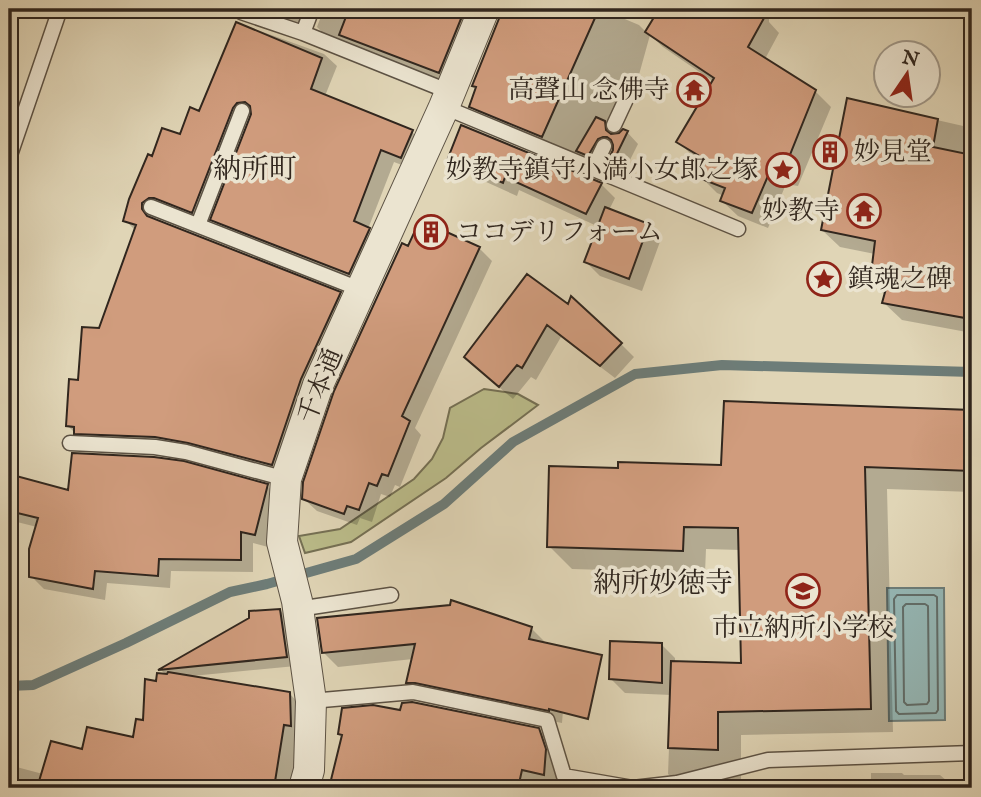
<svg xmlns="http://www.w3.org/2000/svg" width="981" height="797" font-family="'IM FELL English','Noto Serif JP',serif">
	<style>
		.green { fill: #babb89; stroke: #757054; stroke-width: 2 }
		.water { fill: #95b7b5; stroke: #6d7d79; stroke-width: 2 }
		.shadow { fill: #0003 }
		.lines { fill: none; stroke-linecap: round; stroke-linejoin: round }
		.shore { stroke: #626e6a; stroke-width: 2 }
		.stream { stroke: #6d7d79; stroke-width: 10 }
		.building { fill: #d09c7d; stroke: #30261e; stroke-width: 2 }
		.service-casing { stroke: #5c5244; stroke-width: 17 }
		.minor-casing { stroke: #5c5244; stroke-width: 32 }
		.service { stroke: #ebe4d0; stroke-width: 14 }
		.minor { stroke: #ebe4d0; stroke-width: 30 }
		.labels { text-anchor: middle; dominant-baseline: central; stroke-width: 7; stroke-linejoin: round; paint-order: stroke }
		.poi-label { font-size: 26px; fill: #30261e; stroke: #ebe4d0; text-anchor: end }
		.street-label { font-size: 26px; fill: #30261e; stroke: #ebe4d0 }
		.neighbourhood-label { font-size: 28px; fill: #30261e; stroke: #ebe4d0 }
	</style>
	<rect width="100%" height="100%" fill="#e0d5b6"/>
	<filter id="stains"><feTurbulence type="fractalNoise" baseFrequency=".00286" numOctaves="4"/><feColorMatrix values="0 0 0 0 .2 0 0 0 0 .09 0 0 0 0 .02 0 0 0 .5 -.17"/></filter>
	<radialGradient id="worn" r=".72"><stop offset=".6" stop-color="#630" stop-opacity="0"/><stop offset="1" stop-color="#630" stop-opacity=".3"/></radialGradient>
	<path class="green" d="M484 389 518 394 538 405 481 448 446 478 351 542 305 553 299 536 340 529 414 479 432 459 443 438 450 408Z"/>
	<path class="water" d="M887 588H944L945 720 889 721Z"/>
	<path class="shadow" d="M253 9H487L452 85 331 41 317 27 320 19 317 18 311 33Z
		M503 9H518L529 13 531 9H615L613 14 639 25 647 33 661 9H763L769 15V22L779 33 765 59 815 91 831 107 798 186 786 184 768 228 738 216 722 201 724 196 717 193 701 177 706 164 694 157 678 142 714 82 663 47 650 35 632 100 615 135 627 132 638 144 622 176 608 163 615 147 609 150 600 167 482 118 471 106 477 89 474 85 502 15Z
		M878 9H890L887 14Z
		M238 23 324 54 337 66 325 96 412 132 425 145 415 170 394 162 368 229 382 243 362 286 225 232 212 220 253 111 245 121 205 225 157 213 154 220 340 294 353 306 285 477 170 450 88 446 68 426 80 382 136 231 125 220 153 158 181 136 200 113Z
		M849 100 972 128V333L902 320 884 303 886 296 872 282 875 254 840 247 822 230Z
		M450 158 601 184 615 198 609 210 648 225 661 239 642 291 600 276 586 262 599 227 519 190 517 196 464 172Z
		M409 248H479L492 261 415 428 421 435 400 487 395 485 390 497 381 494 372 522 360 518 357 525 317 511 304 499Z
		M527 277 621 344 634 357 615 378 561 337 536 380 531 377 513 399 479 370Z
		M726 402 972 412V492L887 489 893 732 741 735V785L738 786 740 788H683L668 774 671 695 625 693 611 679 661 644 675 658V662L743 665 740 550 706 549 705 573 572 569 549 546 620 470 723 467Z
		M9 476 70 492 267 486 280 498 268 547 253 543V572L171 571 170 588 107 583 105 600 44 589 31 576 37 527 9 520Z
		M280 610 289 620 296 666 192 676 289 693 304 709 291 788H9V765L43 774 84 752 134 740 144 722 158 683 167 676 161 670 251 619Z
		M531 628 545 642 544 644 567 660 562 723 430 696H422L408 682 413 659 338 667 324 653Z
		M539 730 552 744 558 764 557 787 545 785V788H332L343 737 340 733Z
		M871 773H902L904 775H940L947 781 972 780V788H871Z"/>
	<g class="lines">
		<path class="shore" d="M897 595H934L937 597 938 710 936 713 899 714 896 711 894 599Z
			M906 604H925L928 606 929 701 927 704 907 705 904 702 903 607Z"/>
		<path class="stream" d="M9 686 33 685 126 643 230 592 267 584 356 559 444 504 513 442 635 374 722 365 972 372"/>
	</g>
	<path class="building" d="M349 9H465L439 73 339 35Z
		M501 9H599L542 137 469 107 476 87 472 86 500 16Z
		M659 9H769L748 47 816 90 783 172 771 169 752 213 720 201 725 188 699 178 706 160 676 142 714 78 645 32Z
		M236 22 322 58 311 89 413 130 401 158 381 150 354 221 370 228 349 274 210 220 251 114 250 106 245 102 237 103 233 108 192 213 154 198H149L142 203V209L147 216 341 292 301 379 272 465 188 443 155 437 74 434V427L66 426 69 379 78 380 82 327 99 328 136 225 123 221 129 199 148 154 152 156 162 128 180 134 190 107 199 111Z
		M847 98 938 119 933 147 972 155V257L965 318 882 303 887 285 870 282 875 241 821 230Z
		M596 117 605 121 606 130 611 134 619 133 623 129 628 131 611 166 606 164 613 150V145L611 140 607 137H603L598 139 588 156 576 151Z
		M461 125 602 183 586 214 505 177 503 183 448 158Z
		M605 207 649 224 629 279 584 262Z
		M420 220 480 247 402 416 410 421 388 476 382 474 377 486 369 483 359 510 347 506 344 514 302 499 303 482 334 391 402 243 408 246Z
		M527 274 568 304 571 296 622 343 600 366 547 325 522 368 517 365 499 387 464 357Z
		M724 401 972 410V471L865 467 871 709 718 712V750L668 748 671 661 741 663 738 528 684 527 683 551 547 547 549 466 618 468V462L721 465Z
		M72 453 154 457 184 461 268 484 255 535 241 532V560L159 559 158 576 95 571 93 589 29 577V549L38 518 9 511V474L68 490Z
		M451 600 532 627 529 639 602 655 588 719 549 709V711L415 683H406L415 644 322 653 317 618 450 605Z
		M280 609 287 657 158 670 249 618V611Z
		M610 641 662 643V683L609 679Z
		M168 672 290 692 291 726 284 725 274 788H108L82 782 80 788H37L51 741 82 749 87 727 133 737 136 719 143 720 145 679 156 681 157 673 167 674Z
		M412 702 539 728 546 749 544 775 522 770 518 788H433L402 781 400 788H329L342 735 338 734 342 708 373 705 400 710 402 703Z"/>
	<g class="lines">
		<g class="service-casing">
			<path id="service" d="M241 12 303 33 450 92
				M303 33 312 9
				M444 107 738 229
				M614 125 628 95
				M9 158 60 9
				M593 169 604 146
				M151 207 362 290
				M198 225 242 111
				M70 443 155 447 186 452 286 479
				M298 609 391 595
				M311 701 413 692 547 720 564 776 633 788 677 783 768 760 972 753"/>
		</g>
		<g class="minor-casing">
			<path id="minor" d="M304 788 309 770 311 701 297 601 282 542 286 479 318 385 444 107 484 9"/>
		</g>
		<use href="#service" class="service"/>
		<use href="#minor" class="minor"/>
	</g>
	<defs>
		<g id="temple-ring" transform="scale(1.75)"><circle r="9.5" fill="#ebe4d0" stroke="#8f2418" stroke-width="1.5"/><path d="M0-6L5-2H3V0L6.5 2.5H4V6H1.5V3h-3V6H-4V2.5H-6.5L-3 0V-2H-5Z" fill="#8f2418"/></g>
		<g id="building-ring" transform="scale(1.75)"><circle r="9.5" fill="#ebe4d0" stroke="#8f2418" stroke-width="1.5"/><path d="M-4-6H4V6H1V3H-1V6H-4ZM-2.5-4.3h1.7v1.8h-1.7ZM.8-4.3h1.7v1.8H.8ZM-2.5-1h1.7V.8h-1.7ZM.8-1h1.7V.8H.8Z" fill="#8f2418"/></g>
		<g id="sight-ring" transform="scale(1.75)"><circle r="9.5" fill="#ebe4d0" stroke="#8f2418" stroke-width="1.5"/><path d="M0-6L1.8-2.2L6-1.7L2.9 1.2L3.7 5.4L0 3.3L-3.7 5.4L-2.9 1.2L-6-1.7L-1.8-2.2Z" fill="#8f2418"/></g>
		<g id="school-ring" transform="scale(1.75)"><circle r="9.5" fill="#ebe4d0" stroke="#8f2418" stroke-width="1.5"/><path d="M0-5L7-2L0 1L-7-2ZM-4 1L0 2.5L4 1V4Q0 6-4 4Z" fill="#8f2418"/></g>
	</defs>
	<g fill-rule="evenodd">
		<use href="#temple-ring" x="694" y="90"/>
		<use href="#building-ring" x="830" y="152"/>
		<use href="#sight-ring" x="783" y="170"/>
		<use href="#temple-ring" x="864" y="211"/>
		<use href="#building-ring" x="431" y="232"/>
		<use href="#sight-ring" x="824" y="279"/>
		<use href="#school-ring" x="803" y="591"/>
	</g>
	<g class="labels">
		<g class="poi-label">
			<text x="670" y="90">高聲山 念佛寺</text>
			<text x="854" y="152" text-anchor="start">妙見堂</text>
			<text x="758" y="170">妙教寺鎮守小満小女郎之塚</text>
			<text x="840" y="211">妙教寺</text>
			<text x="456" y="232" text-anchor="start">ココデリフォーム</text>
			<text x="848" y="279" text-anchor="start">鎮魂之碑</text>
			<text x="803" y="628" text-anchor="middle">市立納所小学校</text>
		</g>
		<g class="street-label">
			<text transform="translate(321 386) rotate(-68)">千本通</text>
		</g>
		<g class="neighbourhood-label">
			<text x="255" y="170">納所町</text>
			<text x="663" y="584">納所妙徳寺</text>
		</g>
	</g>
	<rect width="981" height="797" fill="none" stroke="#e0d5b6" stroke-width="35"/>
	<rect x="10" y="10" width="960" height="776" fill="none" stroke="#30261e" stroke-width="3.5"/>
	<rect x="18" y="18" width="946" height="762" fill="none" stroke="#30261e" stroke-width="2"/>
	<g transform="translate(907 74) rotate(13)"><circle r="33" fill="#ebe4d0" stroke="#a09889" stroke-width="2"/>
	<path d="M0-5L12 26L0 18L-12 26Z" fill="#8f2418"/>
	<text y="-10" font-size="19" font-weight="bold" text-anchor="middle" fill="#30261e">N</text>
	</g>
	<rect width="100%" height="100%" filter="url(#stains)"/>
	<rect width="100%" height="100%" fill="url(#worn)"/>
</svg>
